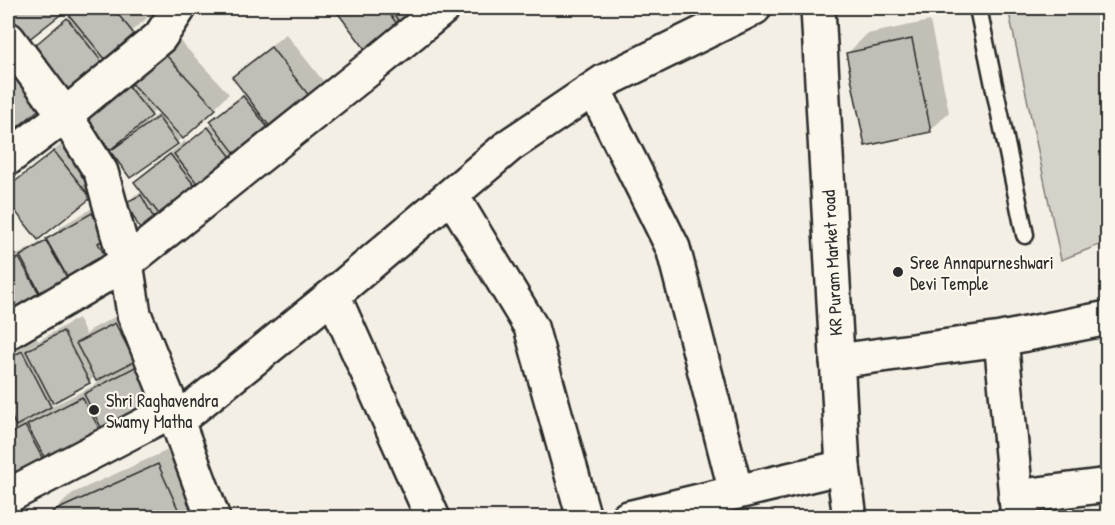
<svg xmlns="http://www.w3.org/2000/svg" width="1115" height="525" font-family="'Patrick Hand',sans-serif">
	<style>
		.green { fill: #d5d2c9; stroke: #807e7a; stroke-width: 1.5 }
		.shadow { fill: #0003; fill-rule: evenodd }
		.building { fill: #c0beb6; stroke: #2b2b2b; stroke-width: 1.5 }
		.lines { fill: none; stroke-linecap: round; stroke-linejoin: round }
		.service-casing { stroke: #2b2b2b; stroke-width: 21 }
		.minor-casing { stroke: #2b2b2b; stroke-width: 38 }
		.tertiary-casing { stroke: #2b2b2b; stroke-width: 38 }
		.service { stroke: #fbf7ec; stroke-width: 16 }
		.minor { stroke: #fbf7ec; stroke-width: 33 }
		.tertiary { stroke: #fbf7ec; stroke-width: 33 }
		.poi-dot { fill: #2b2b2b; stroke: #fbf7ec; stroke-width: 2 }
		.labels { text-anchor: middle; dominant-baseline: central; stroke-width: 4.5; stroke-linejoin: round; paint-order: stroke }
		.poi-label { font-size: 18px; fill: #2b2b2b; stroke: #fbf7ec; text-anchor: start }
		.street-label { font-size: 18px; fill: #2b2b2b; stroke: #fbf7ec }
	</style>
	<rect width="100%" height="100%" fill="#f3efe4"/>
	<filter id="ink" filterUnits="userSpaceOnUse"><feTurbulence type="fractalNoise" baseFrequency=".0167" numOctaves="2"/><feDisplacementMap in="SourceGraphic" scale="12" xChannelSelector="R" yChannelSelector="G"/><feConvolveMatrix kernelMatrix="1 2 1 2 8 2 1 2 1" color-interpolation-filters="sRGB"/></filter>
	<g filter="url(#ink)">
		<path class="green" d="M1008 8H1107V242L1061 260Z"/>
		<path class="shadow" d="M8 8H66L29 38 8 13Z
			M79 8H138L147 18 69 88 35 47Z
			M336 8H422L400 20 365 47Z
			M930 21 949 112 930 131 848 53 867 34Z
			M286 34 327 86 155 221 128 203 135 195 143 191 136 182 150 168 185 141 187 144 213 123 226 107 246 92 234 77 248 63Z
			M179 40 229 94 177 142 130 176 87 119 141 72 143 73ZM157 109 160 113 146 123 144 121Z
			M8 61 41 106 8 133Z
			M69 138 104 183 90 197 38 238 8 199V188Z
			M107 200 119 241 104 255 8 312V260L52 236 63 225Z
			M129 309 148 346 131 362 152 352 157 403 17 476 8 459V431L12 426 8 428V353L37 338 38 341 78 318 86 335 92 329ZM95 376 103 377 95 385 48 408 58 399 89 382Z
			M177 446 210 518H56L53 512 73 493Z
			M20 511 23 518H8V517Z"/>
		<path class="building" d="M8 8H69L28 40 8 15Z
			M78 8H113L134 34 105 59 69 15Z
			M334 8H385L398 25 365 49Z
			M389 8H424L401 24Z
			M67 18 102 62 68 90 33 47Z
			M912 39 931 132 865 146 846 53Z
			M271 47 314 102 274 132 232 77Z
			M164 53 216 109 183 139 131 83Z
			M8 66 42 107 8 135Z
			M127 85 152 116 110 150 85 118Z
			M243 96 273 134 240 160 210 121Z
			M158 117 178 144 130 178 110 151Z
			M208 127 234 161 200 187 174 154Z
			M54 151 91 198 38 240 8 202V187Z
			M170 154 198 190 162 218 134 182Z
			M141 195 156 222 141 231 126 202Z
			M92 213 106 238 98 243 105 256 68 278 46 239Z
			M46 241 68 279 41 294 20 256Z
			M19 258 40 295 8 314V264Z
			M115 323 135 361 96 381 76 343Z
			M63 331 90 383 53 403 26 351Z
			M22 351 51 407 16 426 8 410V359Z
			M137 366 158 405 104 433 84 394Z
			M82 397 102 434 47 462 27 425Z
			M25 426 45 463 16 478 8 462V435Z
			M158 464 182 518H54L52 512Z"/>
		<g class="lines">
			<g class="service-casing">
				<path id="service" d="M978 8 1025 235"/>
			</g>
			<g class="minor-casing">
				<path id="minor" d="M8 39 65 115 101 172 126 263 134 314 177 421 213 518
					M594 89 673 248 736 492
					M8 158 65 115 160 37 179 8
					M452 196 531 327 584 518
					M333 295 433 518
					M8 332 126 263 370 68 443 8
					M1001 339 1108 318
					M837 361 1001 339 1018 518
					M177 421 333 295 510 145 605 81 754 8
					M8 496 173 410
					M1015 497 1108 485
					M628 518 843 467"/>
			</g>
			<g class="tertiary-casing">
				<path id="tertiary" d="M818 8 843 467 850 518"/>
			</g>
			<use href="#service" class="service"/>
			<use href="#minor" class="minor"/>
			<use href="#tertiary" class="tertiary"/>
		</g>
	</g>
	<g class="poi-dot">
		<circle cx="898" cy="272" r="6"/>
		<circle cx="94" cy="410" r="6"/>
	</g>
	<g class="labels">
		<g class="poi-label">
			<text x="910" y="262">Sree Annapurneshwari<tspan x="910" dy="21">Devi Temple</tspan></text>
			<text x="106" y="400">Shri Raghavendra<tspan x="106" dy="21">Swamy Matha</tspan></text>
		</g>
		<g class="street-label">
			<text transform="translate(832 263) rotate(-93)">KR Puram Market road</text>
		</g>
	</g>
	<rect width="1115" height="525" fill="none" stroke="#fbf7ec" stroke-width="30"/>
	<rect x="15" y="15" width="1085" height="495" fill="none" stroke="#2b2b2b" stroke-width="2" filter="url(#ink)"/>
</svg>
